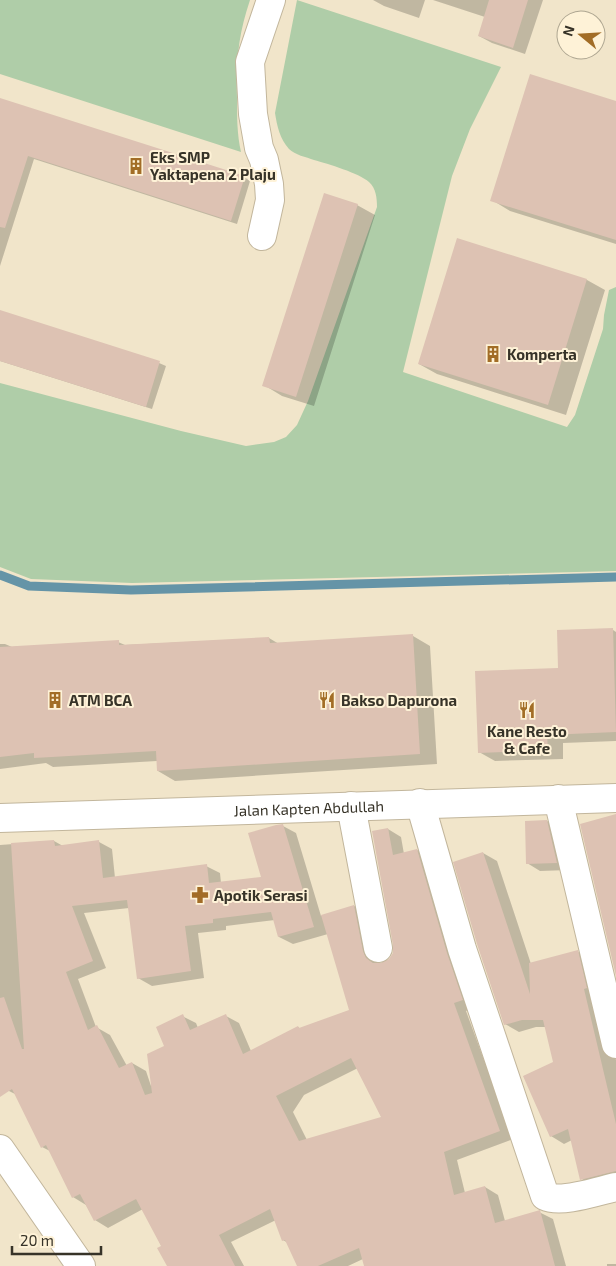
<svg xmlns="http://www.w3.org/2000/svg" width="616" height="1266" font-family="'Exo 2',sans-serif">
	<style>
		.green { fill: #afcda8 }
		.shadow { fill: #0003; fill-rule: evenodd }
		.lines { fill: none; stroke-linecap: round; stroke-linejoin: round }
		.stream { stroke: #6594a7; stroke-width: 9 }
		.building { fill: #ddc2b3; fill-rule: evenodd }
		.minor-casing { stroke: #c2b69c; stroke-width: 30 }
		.tertiary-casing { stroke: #c2b69c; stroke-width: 30 }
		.secondary-casing { stroke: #c2b69c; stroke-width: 30 }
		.minor { stroke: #fff; stroke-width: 28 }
		.tertiary { stroke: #fff; stroke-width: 28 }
		.secondary { stroke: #fff; stroke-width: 28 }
		.labels { text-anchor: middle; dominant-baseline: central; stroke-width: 4; stroke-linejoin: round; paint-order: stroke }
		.poi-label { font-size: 15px; font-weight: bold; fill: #373328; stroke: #fef2d7; text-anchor: start }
		.street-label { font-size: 15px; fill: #373328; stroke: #fef2d7 }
	</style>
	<rect width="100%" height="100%" fill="#f1e5ca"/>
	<path class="green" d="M0 0H250C238 36 236 61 237 99 237 117 237 134 241 152L0 74Z
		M297 0 501 67 470 129 452 176 403 372 567 427 575 415 603 329 604 315 609 290 616 287V571L132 583 31 579 0 567V383L181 431 246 446 274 442 286 437 297 425 308 401 377 207C377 198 376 188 369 182 359 173 328 164 314 160 306 157 295 155 289 149 280 139 277 126 275 113Z"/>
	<path class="shadow" d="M373 0H425L419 18 384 6Z
		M433 0H543L525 54 492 43 479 36 485 17Z
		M0 99 244 177 250 181 237 224 34 159 0 266Z
		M616 103V244L510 211 492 200Z
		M357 205 375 215 314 406 282 396 264 385Z
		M458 240 587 280 605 290 566 415 437 374 419 364Z
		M0 312 159 363 166 366 152 409 0 361Z
		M613 630 616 632V741L563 743V759L495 761 479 752 560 670Z
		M413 636 430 646 437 764 175 781 158 771 157 761 53 767 46 763 0 769V644H5L12 647 118 642 125 645 269 638 279 644Z
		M547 821 559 829 569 870 540 871 527 863Z
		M283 826 296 833 321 916 354 906 367 914 378 964 389 960 394 953 388 829 401 837 404 854 417 850 430 858 475 1007 466 1011 513 1139 457 1160 465 1193 485 1187 498 1195 505 1221 539 1212 553 1219 566 1266H365L363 1259 348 1266H298L288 1243 283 1240 276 1220 231 1242 244 1266H168L162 1247 143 1209 108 1228 95 1220 86 1205 73 1197 50 1151 42 1147 17 1095 9 1091 0 1077V845L54 841 63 846 99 842 112 849 115 878 206 866 220 873 221 883 262 878ZM129 908 138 978 152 986 204 978 198 933 226 930V926L275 920 279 937 293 944 328 934 351 1010 301 1029 298 1027 251 1051 239 1023 226 1016 198 1028 196 1023 182 1016 166 1046 151 1086 146 1071 132 1063 127 1066 110 1035 96 1027 78 979 106 968 84 913ZM358 1068 382 1118 307 1140 293 1112 304 1095Z
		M483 853 497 861 531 964 578 952 591 960 616 1060V1182L595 1187 582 1179 572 1140 564 1144 551 1136 554 1063 546 1027H536L519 1032 505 1024Z
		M607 1264H616V1266H607Z"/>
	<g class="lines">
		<path class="stream" d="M0 575 29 586 131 590 616 577"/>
	</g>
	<path class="building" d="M489 0H528L513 48 478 36Z
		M530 74 616 101V240L490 201Z
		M0 98 245 176 231 221 28 156 5 228 0 227Z
		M324 193 358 204 296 397 262 386Z
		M457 238 587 279 548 405 418 364Z
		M0 310 160 361 146 407 0 361Z
		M613 628 616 732 547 735 548 750 478 753 475 671 558 668 557 630Z
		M413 634 420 754 157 771 156 751 34 758V753L0 757V647L119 640V645L269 637 270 643Z
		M616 814V976L580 824Z
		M547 820 557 863 526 864 525 821Z
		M283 824 314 927 278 937 271 912 213 919V923L185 926 191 971 137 979 127 900 72 906 93 961 66 972 88 1030 97 1025 119 1068 132 1062 145 1095 152 1093 147 1054 164 1046 156 1027 183 1014 190 1030 226 1014 243 1054 298 1026 299 1028 349 1010 321 915 354 905 363 951 366 958 373 963H381L389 959 393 953V945L372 831 388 828 393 855 417 849 447 953 463 1000 454 1003 500 1131 444 1152 454 1195 485 1186 495 1223 540 1210 555 1266H364L359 1248 318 1266H297L285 1240 282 1241 270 1209 219 1235 235 1266H167L157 1248 161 1246 136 1199 94 1221 80 1194 72 1198 46 1145 41 1148 12 1089 0 1097V998L4 997 22 1049H24L11 843 54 840 55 846 99 840 103 878 207 864 209 883 261 877 248 833 276 825ZM351 1058 381 1117 299 1141 276 1096Z
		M483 852 530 994 529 963 578 950 587 988 584 989 616 1124V1171L580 1180 568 1129 550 1137 523 1076 553 1062 543 1020H522L504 1025 477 944 453 862Z"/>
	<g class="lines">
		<g class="minor-casing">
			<path id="minor" d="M262 236 270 200 269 184 264 160 259 148 253 114 250 62 271 0
				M558 799 616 1044
				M420 803 462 949 545 1196C561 1204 598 1191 616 1187
				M351 806 378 948"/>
		</g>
		<g class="tertiary-casing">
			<path id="tertiary" d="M0 1149 81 1266"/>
		</g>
		<g class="secondary-casing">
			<g id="secondary">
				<path id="s1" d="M0 818 616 798"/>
			</g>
		</g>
		<use href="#minor" class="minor"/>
		<use href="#tertiary" class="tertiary"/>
		<use href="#secondary" class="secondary"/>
	</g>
	<defs>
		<g id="building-bare" transform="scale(1.35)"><path d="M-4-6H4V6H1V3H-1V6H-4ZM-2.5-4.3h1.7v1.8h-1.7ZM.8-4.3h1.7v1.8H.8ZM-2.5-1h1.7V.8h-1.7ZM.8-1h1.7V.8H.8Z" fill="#a26d26" stroke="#fef2d7" stroke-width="2.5" paint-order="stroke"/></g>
		<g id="restaurant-bare" transform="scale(1.35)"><path d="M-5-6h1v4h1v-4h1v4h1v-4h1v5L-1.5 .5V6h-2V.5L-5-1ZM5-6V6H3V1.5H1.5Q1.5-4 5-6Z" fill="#a26d26" stroke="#fef2d7" stroke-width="2.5" paint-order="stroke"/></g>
		<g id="pharmacy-bare" transform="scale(1.35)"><path d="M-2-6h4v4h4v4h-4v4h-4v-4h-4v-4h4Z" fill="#a26d26" stroke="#fef2d7" stroke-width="2.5" paint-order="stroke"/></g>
	</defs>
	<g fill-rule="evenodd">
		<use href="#building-bare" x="136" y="166"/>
		<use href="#building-bare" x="493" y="354"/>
		<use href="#building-bare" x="55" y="700"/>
		<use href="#restaurant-bare" x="327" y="700"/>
		<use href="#restaurant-bare" x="527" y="710"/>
		<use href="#pharmacy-bare" x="200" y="895"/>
	</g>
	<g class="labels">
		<g class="poi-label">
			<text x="150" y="157">Eks SMP<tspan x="150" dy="17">Yaktapena 2 Plaju</tspan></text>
			<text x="507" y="354">Komperta</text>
			<text x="69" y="700">ATM BCA</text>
			<text x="341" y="700">Bakso Dapurona</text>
			<text x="527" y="731" text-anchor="middle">Kane Resto<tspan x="527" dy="17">&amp; Cafe</tspan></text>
			<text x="214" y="895">Apotik Serasi</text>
		</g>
		<g class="street-label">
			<text stroke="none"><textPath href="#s1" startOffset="309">Jalan Kapten Abdullah</textPath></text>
		</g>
	</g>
	<g transform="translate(581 35) rotate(288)"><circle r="24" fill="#fef2d7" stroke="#aea691"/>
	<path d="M0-4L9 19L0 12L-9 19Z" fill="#a26d26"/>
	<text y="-8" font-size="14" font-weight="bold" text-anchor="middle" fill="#373328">N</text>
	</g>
	<path d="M12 1246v8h89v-8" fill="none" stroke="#373328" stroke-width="2.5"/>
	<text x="20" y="1246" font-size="15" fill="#373328" stroke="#fef2d7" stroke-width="4" paint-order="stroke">20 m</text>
</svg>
